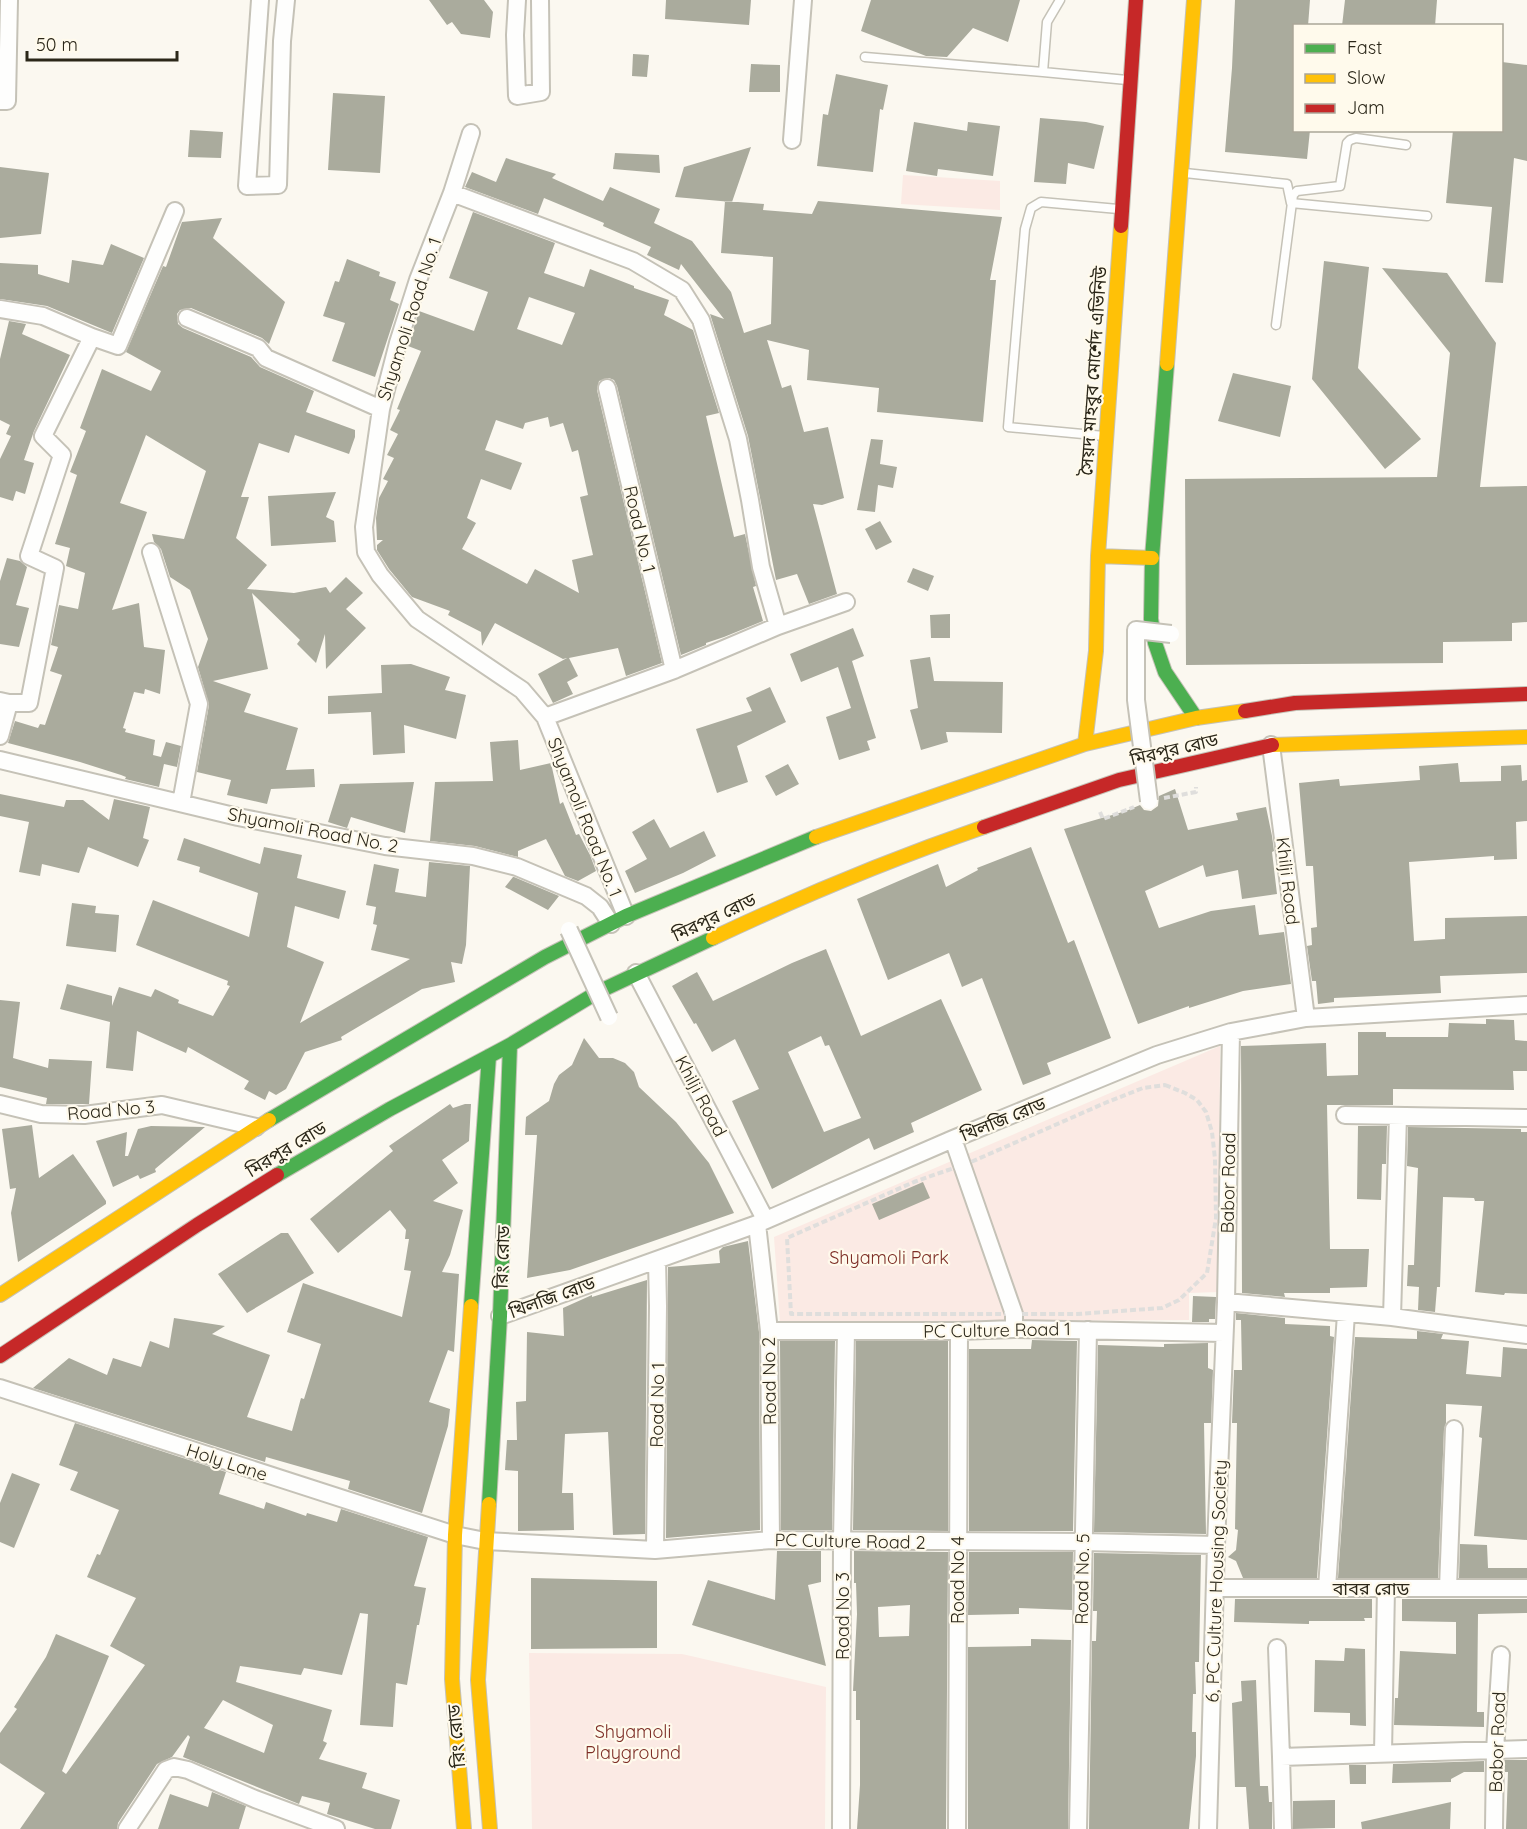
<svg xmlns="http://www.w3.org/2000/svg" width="1527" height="1829" font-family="Quicksand,'Noto Sans Bengali',sans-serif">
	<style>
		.green { fill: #fbeae4 }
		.building { fill: #aaab9d; fill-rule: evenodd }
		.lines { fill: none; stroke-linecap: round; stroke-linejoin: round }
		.lane-casing { stroke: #c5c2b7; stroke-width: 11 }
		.street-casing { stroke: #c5c2b7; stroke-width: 20 }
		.fast-casing { stroke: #c5c2b7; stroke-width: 16 }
		.slow-casing { stroke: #c5c2b7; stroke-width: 16 }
		.jam-casing { stroke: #c5c2b7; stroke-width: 16 }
		.path { stroke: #dfdedc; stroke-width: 4; stroke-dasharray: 6 3; stroke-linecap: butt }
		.lane { stroke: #fefefd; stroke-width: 8 }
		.street { stroke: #fefefd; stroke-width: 16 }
		.fast { stroke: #4caf50; stroke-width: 14 }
		.slow { stroke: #ffc107; stroke-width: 14 }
		.jam { stroke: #c62828; stroke-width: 14 }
		.street-bridge-casing { stroke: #c5c2b7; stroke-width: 20; stroke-linecap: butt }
		.street-bridge { stroke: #fefefd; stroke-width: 16 }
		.labels { text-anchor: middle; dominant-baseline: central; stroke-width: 4.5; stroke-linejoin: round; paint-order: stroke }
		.street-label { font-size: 18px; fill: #2b2719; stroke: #fffaec }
		.park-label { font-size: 18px; fill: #7d2d25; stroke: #fffaec }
	</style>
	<rect width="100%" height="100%" fill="#fbf8f0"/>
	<path class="green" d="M903 175 1000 181V210L901 204Z
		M1220 1046 1219 1292 1189 1293V1320L780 1323 774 1237Z
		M529 1653 682 1654 826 1687 825 1829H532Z"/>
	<path class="building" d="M429 0H484L493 12 490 38 461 34 452 22 447 25Z
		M666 0H751L749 25 665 19Z
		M871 0H1020L1008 42 973 28 947 57 926 56 861 31Z
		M1235 0H1310L1308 26H1294V130H1310L1307 159 1225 152 1232 68Z
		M1345 0H1437L1435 26H1342Z
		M633 54 649 55 647 77 632 76Z
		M1502 62 1527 65V161L1514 158 1503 283 1485 282 1492 207 1446 203 1453 130H1502Z
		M751 64 780 65V92H749Z
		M836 74 888 85 883 110 880 109 873 172 817 166 823 114 828 115Z
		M333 93 385 96 380 173 328 170Z
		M1040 118 1086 122 1104 126 1094 169 1068 163 1066 184 1034 182Z
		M914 122 967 131 968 122 1000 126 993 176 938 169 937 176 906 171Z
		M190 130 223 132 221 158 188 157Z
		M751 147 732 202 675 197 684 167Z
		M615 153 659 155 660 173 613 169Z
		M506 158 556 174 552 178 603 201 610 187 660 209 654 223 692 241 731 292 744 333 771 324 773 257 721 253 725 201 764 204 763 210 812 214 818 201 1002 217 990 280H996L983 422 877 412 879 388 807 380 809 350 767 340 782 388 791 385 804 432 828 427 844 498 822 505 813 504 837 594 809 604 797 574 776 580 748 436 710 314 724 319 681 264 679 270 647 255 651 247 603 226 604 223 544 198 538 214 465 187 472 172 496 182Z
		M0 167 49 173 41 234 0 238Z
		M473 212 555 243 544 273 584 287 590 269 634 286V288L669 300 664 315 693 330 719 413 706 416 734 537 745 534 756 586 753 587 763 621 724 637 706 643V645L681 655 617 386 614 380 609 378 599 381 597 390 662 663 626 676 618 648 569 658 578 676 567 682 573 694 553 703 538 674 567 658 563 659 495 623 482 646 481 632 448 615 450 611 412 597 389 569 377 550V545L383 540H377L376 518 379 498 388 481 383 479 394 458 387 455 398 434 390 430 400 410 397 409 421 351 408 346 419 311 474 331 488 292 449 278ZM529 297 575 313 562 345 517 329ZM548 417 550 427 563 423 572 452 578 450 588 495 580 497 593 555 572 560 579 593 535 569 527 584 462 549 476 523 467 518 481 479 511 490 522 463 485 450 496 420 523 429 525 423Z
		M222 218 213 238 285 302 269 344 262 338 191 308 180 310 177 314 178 324 183 328 251 357 260 367 314 391 306 412 355 430V437L349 454 295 435 289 453 259 443 241 497H249L236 538 267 565 247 589 294 593 326 587 330 593 346 577 363 593 346 609 366 628 326 669 325 634 316 663 297 644 300 640 252 593 268 669 213 681 251 694 244 712 298 728 286 770 314 769 315 787 271 789 267 804 227 795 231 780 197 772 209 705 198 667 208 639 190 590 170 577 161 549 154 542 152 534 184 539 206 471 146 435 120 503 147 512 112 610 139 603 144 647 165 650 160 694 145 689 144 694 134 692 123 728 126 729 125 732 155 740 153 755 161 757 166 742 181 746 177 767 164 764 159 787 125 779 126 777 121 775 80 762 8 743 15 721 38 728 40 724 45 725 62 675 50 671 58 647 51 645 59 605 78 609 85 573 66 566 70 548 55 544 77 475 70 472 86 431 80 428 102 369 151 391 161 371 126 352 163 266 166 267 182 222Z
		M111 244 144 258 112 333 47 306 0 299V263L38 265V274L69 283 72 260 103 265Z
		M347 259 380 272 379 276 396 282 390 300 399 304 375 377 332 361 345 323 323 316 335 281 339 282Z
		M1324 261 1369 267 1358 368 1421 439 1385 469 1312 379Z
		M1382 268 1447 273 1496 343 1480 487 1527 486V622L1512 623V641L1443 642V663L1186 665 1185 479 1437 477 1450 353Z
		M9 321 26 324 22 334 70 355 34 431 24 460 34 463 25 494 16 491 13 501 0 497V459L11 436 6 434 10 425 0 420V359Z
		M1233 373 1291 386 1280 437 1218 421Z
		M871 439 883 440 880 464 897 467 893 488 878 485 875 512 857 510Z
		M336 492 326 517 334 521 336 542 271 546 268 496Z
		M880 521 892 542 876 550 865 529Z
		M7 558 20 561 27 567 16 605 29 608 19 647 0 644V581Z
		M913 568 934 576 928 591 907 582Z
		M950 614V638H931L930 615Z
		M853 628 864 656 852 661 876 738 867 741 870 750 839 760 826 717 851 708 838 667 801 682 790 654Z
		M930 657 934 681 1003 682 1002 733 946 732 948 742 921 750 910 710 918 708 910 660Z
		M411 664 450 677 445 690 466 695 456 739 404 725 405 753 373 755 371 712 328 714V696L382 693 381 665Z
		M770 687 786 722 737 746 748 782 717 793 696 729 752 711 746 698Z
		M518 740 520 770 551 763 560 804 563 802 576 835 579 834 590 855 596 871 578 881 565 876 546 839 518 851V857L475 846 430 841 435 782 493 781 490 742Z
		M1458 763 1460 782 1501 781V766L1521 765 1522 781 1527 780V821L1516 822 1517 859 1494 860V856L1409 862 1414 941 1445 939V918L1527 916V973L1440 976 1441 993 1334 998V1002L1318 1004 1316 981H1312L1307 946 1312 945 1311 928 1317 927 1313 866H1306L1299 783 1339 779 1340 786 1420 780 1419 766Z
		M788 764 799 784 776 796 765 776Z
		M414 782 405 833 351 817 347 828 328 822 340 784Z
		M1175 789 1188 830 1238 820 1236 813 1266 807 1272 836 1274 851 1272 852 1277 894 1242 899 1238 870 1206 877 1203 865 1145 891 1159 928 1211 911 1255 905 1259 935 1284 932 1291 984 1243 991 1189 1008V1006L1138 1024 1064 829 1126 811 1140 805 1144 810 1151 811 1158 806 1159 796Z
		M0 794 64 807 66 800H83L109 820 114 799 150 807 143 838 149 840 138 867 88 847 79 873 42 864 40 876 19 872 29 822 0 816Z
		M654 819 670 848 704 831 716 856 683 873 635 893 625 871 647 859 632 832Z
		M184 838 260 864 264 847 302 855 297 878 346 891 339 919 295 906 287 947 324 962 300 1023 410 959 371 950 377 925 373 924 376 907 366 905 374 864 399 869 395 892 426 897 429 862 470 866 466 945 462 964 451 962 455 982 422 989 341 1037 342 1040 305 1052 286 1089 276 1095 269 1091 265 1100 244 1089 249 1081 188 1047 186 1053 137 1031 133 1071 106 1068 110 1022 60 1009 67 984 112 996V1006L119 987 151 997 155 989 179 1000 178 1003 213 1016 230 986 227 985 228 981 136 945 153 900 249 937 258 893 199 872 200 867 177 860Z
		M1031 847 1068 943 1074 940 1111 1038 1047 1063 1051 1074 1023 1085 982 978 962 987 949 953 888 980 857 899 938 864 946 887 978 870 977 868Z
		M513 877H514L559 896 548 910 505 887Z
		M72 903 96 906 95 913 119 915 116 952 66 946Z
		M826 949 861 1036 941 999 982 1090 911 1123 914 1132 874 1150 869 1138 772 1189 732 1101 759 1089 735 1039 712 1052 696 1023 694 1024 672 986 697 972 713 1001 792 963ZM821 1036 825 1046 829 1045 861 1118 824 1132 788 1052Z
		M0 1000 20 1002 13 1058 48 1068 49 1059 92 1061 89 1104H46L47 1098 0 1087Z
		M1486 1019 1514 1020 1515 1040 1527 1041V1071H1513L1514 1090 1393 1089V1105H1327L1330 1249H1369L1367 1287 1330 1288V1293H1284L1285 1297 1242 1293 1241 1046 1326 1043 1327 1076 1358 1075V1032H1386V1037H1448L1449 1023 1486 1024Z
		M584 1038 599 1058H613L625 1063 634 1072 639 1087 676 1122 709 1163 734 1213 570 1270 527 1278 537 1135H525L526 1117 549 1101 554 1084 559 1075 572 1065Z
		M450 1104 453 1108 465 1104H471L469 1141 442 1160 458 1183 433 1201 463 1210 450 1255 442 1272 459 1274 454 1352 448 1350 429 1402 450 1409 448 1426 422 1513 348 1489 350 1481 266 1457 265 1462 33 1388 69 1358 107 1375 113 1358 141 1367 150 1341 169 1348 174 1318 225 1326 212 1334 270 1355 247 1417 292 1431 301 1398 304 1399 321 1344 287 1332 303 1283 402 1317 411 1271 404 1270 409 1239H405L406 1230 390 1210 338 1253 310 1219 393 1151 389 1146Z
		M32 1125 39 1178 73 1154 106 1201V1204L18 1262 11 1213 16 1188 10 1189 2 1129Z
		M151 1126 205 1127 155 1169 156 1172 140 1179 138 1175 113 1187 96 1141 127 1132 125 1156H128L138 1129Z
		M1358 1126H1387L1386 1164H1382L1381 1200 1357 1199Z
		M1408 1127 1521 1129V1132H1527V1294L1505 1293 1504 1295 1475 1292 1484 1201H1475L1474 1198 1443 1197 1440 1287H1437L1435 1312 1418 1310 1419 1287 1407 1286 1408 1265H1414L1418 1168 1407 1166Z
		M923 1182 930 1198 879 1220 872 1204Z
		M281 1233H288L314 1273 247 1313 218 1274Z
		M748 1241 759 1332 760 1530 666 1538 668 1267 720 1263 719 1251 723 1247Z
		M647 1280 645 1534 613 1535 608 1432 565 1434 562 1493H573L574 1530 518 1531V1471L505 1470 507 1440H517L516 1402 526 1401 527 1332 564 1336 563 1308 592 1295V1297Z
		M1193 1296 1216 1297 1215 1319H1209V1322H1192Z
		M1236 1313 1285 1318V1324L1330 1326V1336L1334 1337 1317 1578H1243L1236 1561 1228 1557 1236 1550 1238 1530 1235 1529 1237 1423H1232L1234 1370H1242L1241 1320H1236Z
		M1417 1331 1443 1334 1441 1339 1469 1341 1466 1374 1501 1377 1503 1347 1527 1349V1540L1474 1536 1482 1438 1479 1437 1482 1406 1446 1404V1423L1444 1429 1438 1578H1338L1355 1337 1417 1339Z
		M1032 1340 1077 1341 1073 1531H969V1349H1031Z
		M780 1341H835L832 1530H781Z
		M856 1341H948V1531L853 1530Z
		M1208 1343V1368L1213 1370 1211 1423H1204L1206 1534 1094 1532 1098 1345 1164 1347V1344Z
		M75 1423 226 1472 219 1494 264 1509 266 1502 306 1516 307 1513 337 1522 341 1509 428 1537 414 1586 426 1588 419 1625H417L407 1685 396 1683 393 1727 360 1725 368 1614 360 1613 342 1675 304 1668 301 1675 240 1666 236 1682 332 1710 323 1741 327 1743 319 1759 367 1773 362 1788 400 1800 391 1829H375L327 1814 330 1803 302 1796 299 1804 183 1757 190 1737 188 1735 172 1757 157 1764 118 1823 117 1829H20L45 1793 0 1763V1733L17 1709 14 1707 46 1657 56 1634 109 1656 62 1771 66 1774 145 1665 110 1646 136 1598 87 1577 97 1554 100 1555 119 1510 70 1490 78 1472 59 1465ZM223 1700 273 1725 264 1753 204 1728Z
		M12 1473 40 1484 14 1548 0 1542V1503Z
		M1460 1544 1487 1545 1488 1568H1527V1578H1459Z
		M777 1551H821V1582L808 1585 826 1666 692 1625 708 1580 775 1600Z
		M854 1551 948 1552 946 1829H857L860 1785V1720H856V1691H853L857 1614 856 1583H854ZM910 1605 909 1636 879 1637 878 1607Z
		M969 1552H1073L1072 1610 1019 1608V1614L968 1615Z
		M1094 1553 1201 1555 1199 1662H1195L1196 1694H1193L1192 1732H1196V1756L1189 1829H1089L1092 1641H1096L1097 1611H1093Z
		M531 1578 657 1581V1648L531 1649Z
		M1235 1599H1372V1618H1364L1365 1621H1309V1624L1234 1622Z
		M1402 1599H1527V1613L1478 1614 1477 1712H1484V1727L1394 1725 1395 1698H1398L1400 1651 1456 1654V1622L1402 1621Z
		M1031 1639 1071 1640 1068 1829H968V1647L1031 1646Z
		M1345 1648 1365 1649 1366 1726 1350 1725V1713L1314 1712 1315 1660 1344 1661Z
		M1256 1680 1260 1786H1268L1269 1802H1272V1829H1249L1246 1787H1235L1232 1703 1242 1701 1241 1681Z
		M1505 1760H1527V1829H1506L1508 1772H1505Z
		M1484 1761V1772H1464L1451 1779V1782L1392 1783 1393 1764Z
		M1349 1765H1366V1784H1350Z
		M212 1792 246 1806 239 1829H158L170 1794 208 1807Z
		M1335 1800V1828L1293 1829V1801Z
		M1451 1802 1450 1829H1362L1361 1822Z"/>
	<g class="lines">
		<g class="lane-casing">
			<path id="lane" d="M865 57 1043 72 1047 22 1060 0
				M1043 72 1127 80
				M1185 173 1287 184 1291 203 1427 216
				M1276 325 1293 195 1297 191 1340 186 1347 143 1350 140 1356 138 1406 145
				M1104 436 1008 427 1025 229 1031 208 1041 202 1118 209"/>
		</g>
		<g class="street-casing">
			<path id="street" d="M260 0 247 186 278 185 282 41 286 0
				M517 0 515 35 517 96 541 92 540 0
				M0 101H7L9 0
				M471 133 452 193 418 280 398 343 381 409 364 527 366 552 380 575 417 619 522 690 545 717 674 670 778 626 846 602
				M792 140 803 0
				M452 193 633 261 682 290 701 320 738 439 750 500 761 567 778 626
				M0 309 43 316 92 337
				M187 318 258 348 266 358 381 409
				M607 388 674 670
				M151 552 199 704 181 803
				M0 701 9 703 0 736
				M9 703H29L55 568 29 556 62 455 43 436 92 337 118 346 175 211
				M545 717 626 916
				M1271 745 1306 1018
				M0 760 238 817 385 846 473 856 517 867 586 896 600 907 611 924
				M636 973 765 1219
				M0 1104 41 1114 84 1115 162 1105 256 1127
				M1345 1115 1527 1118
				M953 1139 1014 1314V1329
				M757 1224 769 1331 771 1540
				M1226 1302 1392 1317 1527 1335
				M500 1316 757 1224 953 1139 1157 1055 1231 1032 1306 1018 1527 1005
				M1392 1317 1398 1116
				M769 1331H959L1014 1329 1224 1333
				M0 1388 455 1535 485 1541 655 1550 771 1540 1083 1542 1216 1545
				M655 1550 658 1306 657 1260
				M1215 1588H1527
				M1327 1588 1346 1314
				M1448 1588 1454 1429
				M1277 1648 1281 1757
				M1383 1753 1386 1588
				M127 1829 166 1770 174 1767 188 1770 255 1799 336 1829
				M841 1829 842 1540 846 1331
				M957 1829 959 1331
				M1078 1829 1088 1330
				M1208 1829 1216 1545 1226 1302 1231 1032
				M1283 1829 1281 1757 1527 1749
				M1494 1829 1495 1750 1501 1655"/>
		</g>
		<g class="fast-casing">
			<path id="fast" d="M1167 364 1152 558 1151 619 1155 643 1165 672 1196 718
				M269 1120 545 957 626 916 816 837
				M277 1175 390 1109 510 1045 598 992 713 938
				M471 1306 489 1056
				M489 1504 500 1316 510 1045"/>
		</g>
		<g class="slow-casing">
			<path id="slow" d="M1167 364 1194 0
				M1098 556 1152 558
				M1085 744 1096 651 1098 556 1121 226
				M1272 745 1527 737
				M816 837 1085 744 1196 718 1245 711
				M713 938C802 896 891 859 984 827
				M0 1295 269 1120
				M489 1504 478 1680 490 1829
				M464 1829 452 1679 455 1535 471 1306"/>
		</g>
		<g class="jam-casing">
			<path id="jam" d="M1121 226 1136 0
				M1245 711 1295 703 1527 694
				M984 827 1119 780 1272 745
				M0 1356 197 1225 277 1175"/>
		</g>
		<path class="path" d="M1164 798 1196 792V787
			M1100 812 1103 819 1134 807
			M1165 1085 1185 1093 1197 1100 1206 1112 1212 1132 1215 1159 1216 1218 1207 1273 1179 1300 1162 1308 1077 1314H791L787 1238 914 1182 971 1162 1105 1103 1143 1088Z"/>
		<use href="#lane" class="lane"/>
		<use href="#street" class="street"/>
		<use href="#fast" class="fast"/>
		<use href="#slow" class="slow"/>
		<use href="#jam" class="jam"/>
		<g class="street-bridge-casing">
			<path id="street-bridge" d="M1149 801 1136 700V630L1171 634
				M569 930 609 1017"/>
		</g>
		<use href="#street-bridge" class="street-bridge"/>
	</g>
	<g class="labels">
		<g class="street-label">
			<text transform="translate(409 319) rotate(-72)">Shyamoli Road No. 1</text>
			<text transform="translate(1093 371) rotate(-86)">সৈয়দ মাহবুব মোর্শেদ এভিনিউ</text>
			<text transform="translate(640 529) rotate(77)">Road No. 1</text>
			<text transform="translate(1174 749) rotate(-13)">মিরপুর রোড</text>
			<text transform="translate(585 817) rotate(68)">Shyamoli Road No. 1</text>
			<text transform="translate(313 830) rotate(11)">Shyamoli Road No. 2</text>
			<text transform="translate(1288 881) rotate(83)">Khilji Road</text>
			<text transform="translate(714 917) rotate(-25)">মিরপুর রোড</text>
			<text transform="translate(701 1096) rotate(62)">Khilji Road</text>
			<text transform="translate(111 1110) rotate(-5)">Road No 3</text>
			<text transform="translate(1003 1119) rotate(-22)">খিলজি রোড</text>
			<text transform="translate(286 1149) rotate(-31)">মিরপুর রোড</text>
			<text transform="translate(1228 1183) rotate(-89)">Babor Road</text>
			<text transform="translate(502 1257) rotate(-88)">রিং রোড</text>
			<text transform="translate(552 1297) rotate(-20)">খিলজি রোড</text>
			<text transform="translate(997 1330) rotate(-1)">PC Culture Road 1</text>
			<text transform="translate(769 1381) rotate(-91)">Road No 2</text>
			<text transform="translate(657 1405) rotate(-89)">Road No 1</text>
			<text transform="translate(227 1462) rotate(18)">Holy Lane</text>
			<text transform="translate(850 1541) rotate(1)">PC Culture Road 2</text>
			<text transform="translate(1082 1579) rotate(-89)">Road No. 5</text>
			<text transform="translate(957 1580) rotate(-90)">Road No 4</text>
			<text transform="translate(1216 1581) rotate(-88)">6, PC Culture Housing Society</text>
			<text x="1371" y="1588">বাবর রোড</text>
			<text transform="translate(842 1616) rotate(-90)">Road No 3</text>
			<text transform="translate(456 1736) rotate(-95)">রিং রোড</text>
			<text transform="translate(1497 1742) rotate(-88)">Babor Road</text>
		</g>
		<g class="park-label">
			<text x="889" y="1257">Shyamoli Park</text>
			<text x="633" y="1731">Shyamoli<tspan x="633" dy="21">Playground</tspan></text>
		</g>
	</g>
	<rect x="1293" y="24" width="210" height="108" fill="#fffaec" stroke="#aaa698" stroke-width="1.5"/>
	<rect x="1305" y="44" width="30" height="9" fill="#4caf50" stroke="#aaa698" stroke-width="1.5"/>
	<text x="1347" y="54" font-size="18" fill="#2b2719">Fast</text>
	<rect x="1305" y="74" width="30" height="9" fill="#ffc107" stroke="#aaa698" stroke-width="1.5"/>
	<text x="1347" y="84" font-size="18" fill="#2b2719">Slow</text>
	<rect x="1305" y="104" width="30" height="9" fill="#c62828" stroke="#aaa698" stroke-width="1.5"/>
	<text x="1347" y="114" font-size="18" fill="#2b2719">Jam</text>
	<path d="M27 51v9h150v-9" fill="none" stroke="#2b2719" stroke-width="3"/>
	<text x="36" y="51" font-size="18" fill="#2b2719" stroke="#fffaec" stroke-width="4.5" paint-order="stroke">50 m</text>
</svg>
